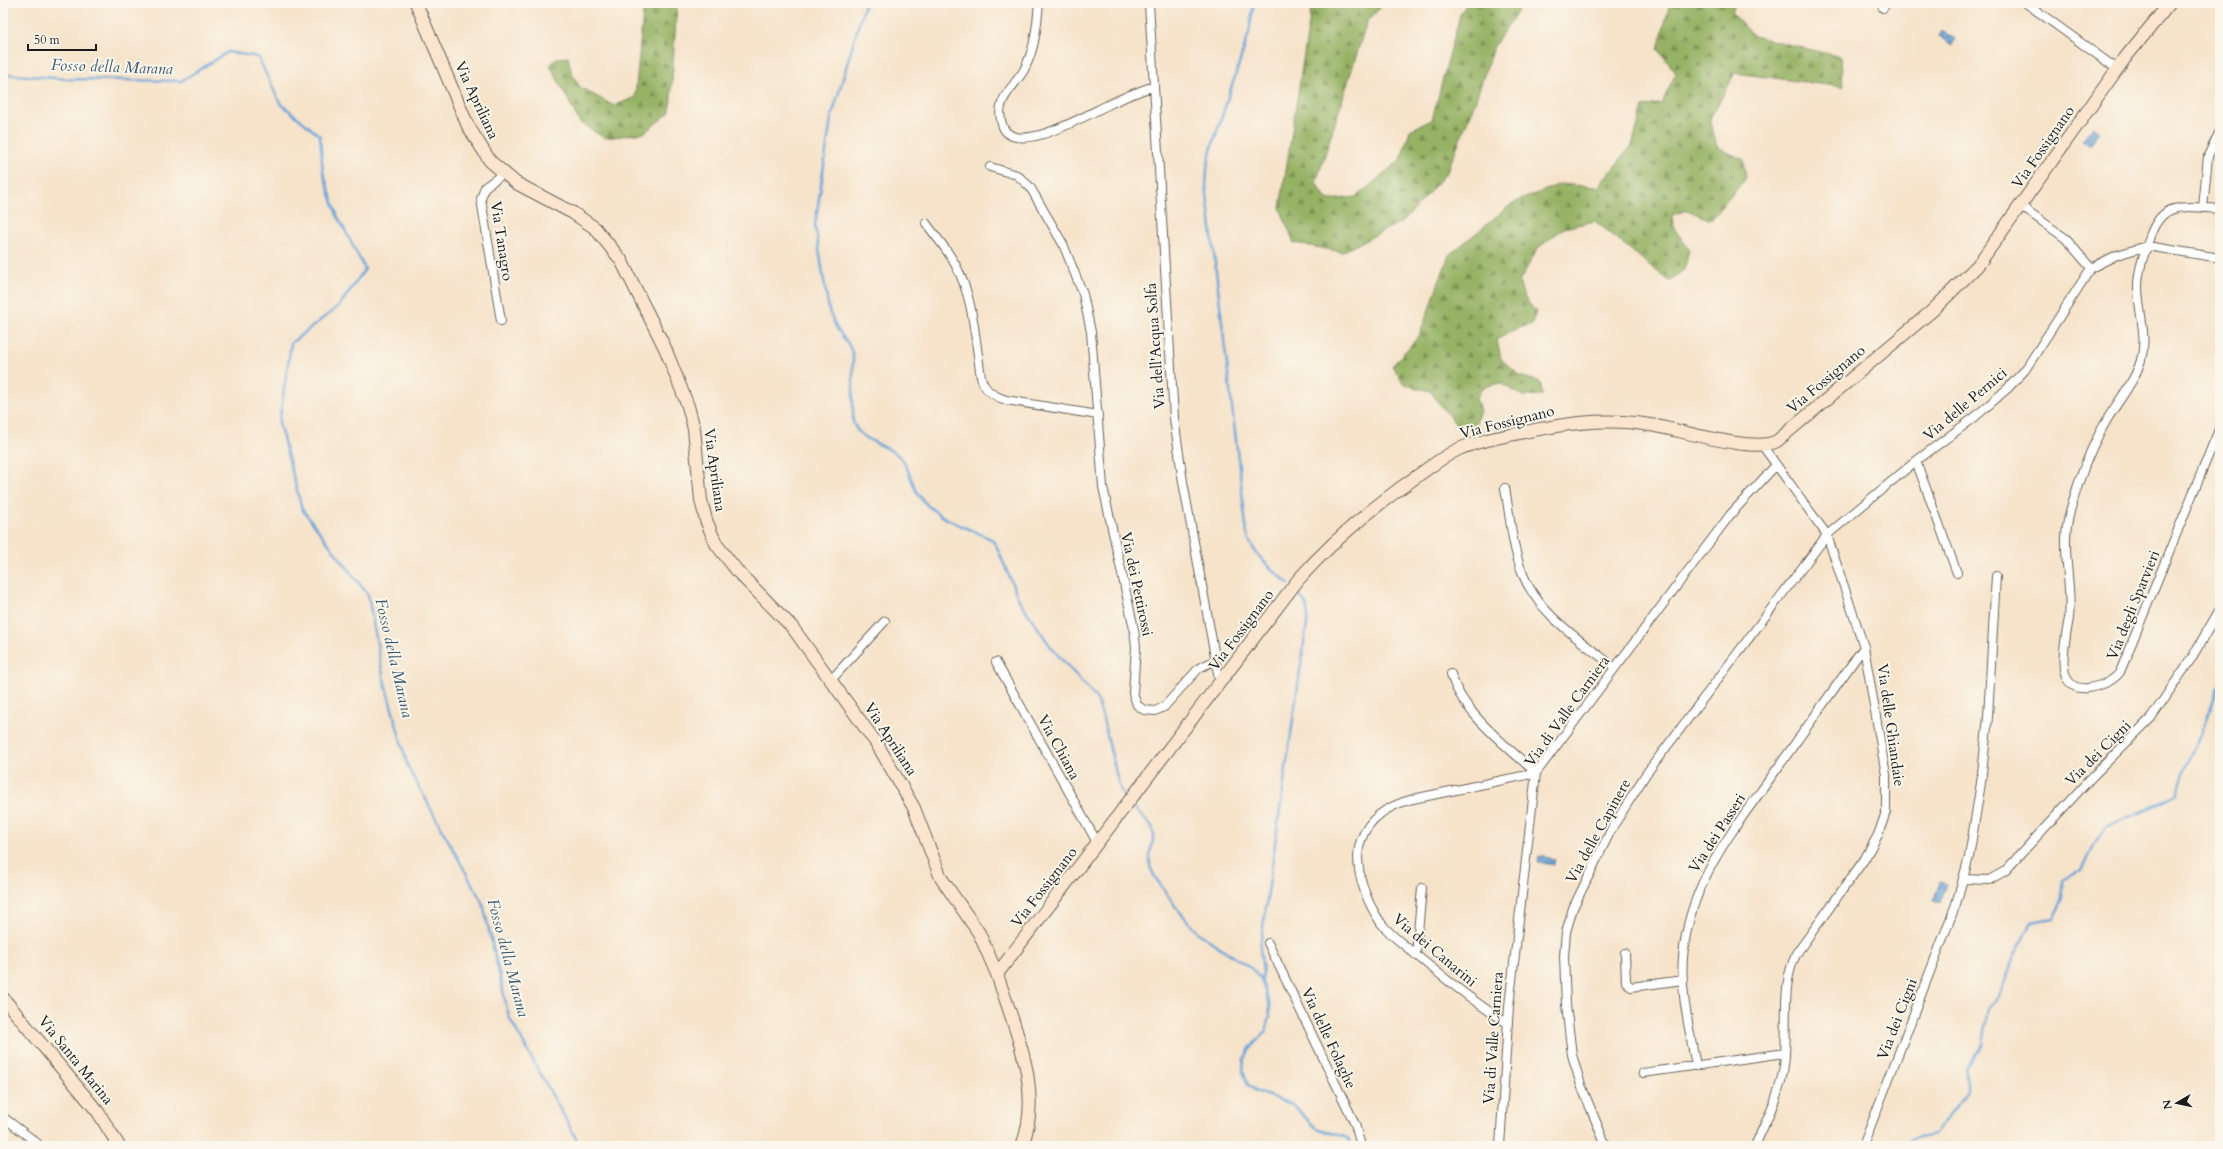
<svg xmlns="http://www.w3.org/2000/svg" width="2223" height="1149" font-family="Cardo,serif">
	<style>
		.forest { fill: url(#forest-firs); stroke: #596740 }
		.water { fill: url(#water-rules); stroke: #42607a }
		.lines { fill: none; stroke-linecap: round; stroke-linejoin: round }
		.stream { stroke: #68a3d8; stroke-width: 2.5 }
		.street-casing { stroke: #686259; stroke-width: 10 }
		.secondary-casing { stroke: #686259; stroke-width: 14 }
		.street { stroke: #fff; stroke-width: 8 }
		.secondary { stroke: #fbe5cf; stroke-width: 12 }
		.labels { text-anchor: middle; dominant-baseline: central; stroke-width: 4; stroke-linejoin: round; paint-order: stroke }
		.street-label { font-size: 15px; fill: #1c1c1c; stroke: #fbf7ec }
		.water-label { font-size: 16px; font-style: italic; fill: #3e5971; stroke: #fbf7ec }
	</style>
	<defs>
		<pattern id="forest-firs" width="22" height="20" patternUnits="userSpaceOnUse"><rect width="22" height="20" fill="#96b265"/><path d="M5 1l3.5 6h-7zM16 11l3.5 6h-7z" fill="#7a9052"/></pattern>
		<pattern id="water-rules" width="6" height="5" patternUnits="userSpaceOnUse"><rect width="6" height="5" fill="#68a3d8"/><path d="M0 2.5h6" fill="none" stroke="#5584ae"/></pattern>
	</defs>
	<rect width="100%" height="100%" fill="#fbf7ec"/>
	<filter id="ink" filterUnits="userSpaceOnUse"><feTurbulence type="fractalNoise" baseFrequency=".025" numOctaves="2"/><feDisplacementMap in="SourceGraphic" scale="8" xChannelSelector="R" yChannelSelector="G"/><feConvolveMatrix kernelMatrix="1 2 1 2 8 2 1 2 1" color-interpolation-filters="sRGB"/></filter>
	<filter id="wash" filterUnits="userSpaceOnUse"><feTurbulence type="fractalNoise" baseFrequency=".012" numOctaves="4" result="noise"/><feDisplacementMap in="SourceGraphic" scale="16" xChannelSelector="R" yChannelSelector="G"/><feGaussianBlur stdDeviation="0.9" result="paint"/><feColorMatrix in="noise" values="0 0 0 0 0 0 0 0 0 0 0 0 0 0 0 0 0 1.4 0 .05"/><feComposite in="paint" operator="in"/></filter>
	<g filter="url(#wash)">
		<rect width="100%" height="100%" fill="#f6e3ca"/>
		<path class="forest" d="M644 3H677L670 112 644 133 605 138 580 123 550 65 557 58 568 57 572 74 580 87 614 106 635 97Z
			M1312 3H1384L1367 22 1316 183 1328 200 1356 197 1401 159 1410 130 1432 120 1460 15 1467 3H1523L1494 46 1475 102 1447 172 1405 220 1342 252 1294 243 1280 208Z
			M1670 3H1735L1732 13 1754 36 1841 57 1843 87 1735 73 1710 119 1717 147 1744 160 1746 178 1711 220 1687 210 1672 215 1673 227 1689 249 1685 269 1669 281 1595 221 1564 228 1538 248 1519 282 1524 297 1536 312 1532 324 1513 330 1497 340 1501 359 1520 376 1540 382 1543 395 1523 396 1500 383 1483 387 1476 399 1480 411 1474 427 1457 426 1430 391 1405 385 1392 366 1419 336 1449 255 1513 203 1560 184 1598 187 1632 145 1643 107 1662 103 1676 73 1658 49Z"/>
		<path class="water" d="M1942 30 1955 39 1952 45 1939 36Z
			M2093 126 2100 131 2090 146 2082 140Z
			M1539 856 1555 859 1554 865 1538 862Z
			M1940 882 1947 884 1940 903 1933 901Z"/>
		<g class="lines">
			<path class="stream" d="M865 3 831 119 815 225 829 311 837 329 849 345 853 355V422C860 442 884 443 899 456 909 465 911 483 918 494 933 518 967 527 991 539L996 545 1019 600 1051 647 1096 698 1102 715 1120 789 1126 801
				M1254 3 1249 33 1211 150 1207 168 1206 186 1247 534C1253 556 1273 570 1289 584
				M3 74 67 79 181 81 228 52 258 57 280 103 320 136 323 172 337 215 365 269 339 306 291 343 279 423 302 509 368 595 383 676 408 767 483 904 509 1017 577 1140 578 1146
				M1131 805 1152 827 1154 836 1150 854V867L1155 877 1175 906 1197 932 1252 969 1261 980 1269 1002 1270 1017 1266 1031 1250 1048 1244 1059 1243 1071 1248 1085 1256 1091 1293 1105 1316 1128 1345 1137 1349 1140V1146
				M1262 980 1263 972 1260 948 1308 616 1306 604 1294 589
				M1902 1146 1919 1137 1935 1134 1967 1091V1069L1983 1044 1989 1007 1999 997 2014 957 2031 922 2053 918 2063 898V880L2082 870 2096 841 2106 826 2146 810 2177 794 2184 769 2207 719 2220 681"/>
		</g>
	</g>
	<g filter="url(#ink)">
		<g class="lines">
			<g class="street-casing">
				<path id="street" d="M1039 3C1037 26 1035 49 1024 70 1017 82 1006 91 1002 103 999 110 1000 120 1003 127 1017 158 1091 112 1112 103 1126 96 1140 91 1154 86
					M1149 3 1174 418 1183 482 1220 684
					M2026 3 2117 69
					M1883 8 1887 3
					M990 167 1017 175 1030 187 1063 244 1083 294 1091 332 1103 487 1134 629 1136 647 1133 693 1137 705 1144 710 1155 711 1164 707 1199 668 1216 660
					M2021 206 2065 238 2091 268 2117 255 2147 246 2220 258
					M2203 208 2208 156 2220 131
					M2220 209C2182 207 2161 199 2148 242 2143 257 2138 272 2138 287 2138 311 2148 336 2141 360 2135 381 2119 400 2108 418 2096 438 2087 458 2080 479 2074 498 2066 519 2066 539 2065 565 2072 592 2069 618 2066 638 2051 692 2088 688 2100 686 2113 682 2120 672L2220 427
					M926 223C936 237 948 250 956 266 974 299 975 340 981 377 984 390 993 396 1006 400L1098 415
					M501 321 481 199 485 187 503 174
					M1916 461 1957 573
					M1505 488C1510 516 1512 546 1522 572 1537 614 1581 640 1615 668
					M996 662 1098 844
					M1451 674C1461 712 1507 746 1536 773
					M831 680 885 621
					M1964 879 1989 880 2005 871 2090 779 2151 718 2191 659 2220 609
					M1268 943 1355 1124 1361 1146
					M1625 953 1626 982 1631 987 1683 980
					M1416 955 1422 888
					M1507 1023C1474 1002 1445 979 1415 954 1403 944 1390 935 1381 923 1366 902 1352 865 1361 840 1369 817 1390 805 1413 799L1536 773
					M1696 1066C1690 1031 1680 993 1683 957 1689 882 1732 832 1774 773 1804 731 1834 689 1864 647
					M1643 1073 1785 1053
					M3 1117 37 1143
					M1500 1146 1509 1006 1536 773 1730 515 1776 465
					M1606 1146 1581 1085 1572 1055 1566 1005 1564 956 1566 932 1573 908 1612 828 1646 774 1827 535 1916 461 1975 417 2008 388 2025 370 2091 268
					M1755 1146C1766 1120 1781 1093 1784 1065 1789 1031 1779 979 1799 950L1864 860 1878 835 1886 812V775L1864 647 1827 535 1762 445
					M1863 1146 1956 904 1969 857 1981 783 1988 717 1996 576"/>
			</g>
			<g class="secondary-casing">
				<path id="secondary" d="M416 3 468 126 490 161 516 183 573 213 595 228 621 260 665 348 688 406 694 429 701 500 706 520 716 544 738 572 792 627 877 744 914 808 941 878 979 933 997 974
					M3 998 98 1112 119 1146
					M1022 1146C1044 1089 1014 1028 997 974L1298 580C1333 540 1373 507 1416 477 1430 467 1444 456 1459 449 1477 441 1496 438 1515 434 1561 424 1603 417 1650 425 1678 429 1755 454 1777 441L1933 310 1978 265 2125 58 2170 3"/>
			</g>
			<use href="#street" class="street"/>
			<use href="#secondary" class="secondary"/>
		</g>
	</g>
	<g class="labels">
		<g class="street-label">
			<text transform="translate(477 100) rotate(65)">Via Apriliana</text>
			<text transform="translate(2043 147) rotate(-55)">Via Fossignano</text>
			<text transform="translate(502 241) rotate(81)">Via Tanagro</text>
			<text transform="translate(1155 346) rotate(-94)">Via dell'Acqua Solfa</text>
			<text transform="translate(1826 379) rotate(-40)">Via Fossignano</text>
			<text transform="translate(1965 404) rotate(-40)">Via delle Pernici</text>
			<text transform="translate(1507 422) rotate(-14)">Via Fossignano</text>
			<text transform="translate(715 470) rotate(82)">Via Apriliana</text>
			<text transform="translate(1137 584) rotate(78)">Via dei Pettirossi</text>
			<text transform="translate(2133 605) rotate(-68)">Via degli Sparvieri</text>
			<text transform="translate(1241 630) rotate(-53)">Via Fossignano</text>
			<text transform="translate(1567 711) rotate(-54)">Via di Valle Carniera</text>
			<text transform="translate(1891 725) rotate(82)">Via delle Ghiandaie</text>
			<text transform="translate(891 739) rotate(57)">Via Apriliana</text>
			<text transform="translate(1059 747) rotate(61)">Via Chiana</text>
			<text transform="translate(2098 753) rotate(-45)">Via dei Cigni</text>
			<text transform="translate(1598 831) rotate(-61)">Via delle Capinere</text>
			<text transform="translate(1717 833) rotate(-57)">Via dei Passeri</text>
			<text transform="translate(1044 887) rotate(-52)">Via Fossignano</text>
			<text transform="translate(1435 950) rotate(40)">Via dei Canarini</text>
			<text transform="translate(1897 1019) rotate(-69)">Via dei Cigni</text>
			<text transform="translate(1329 1038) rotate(65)">Via delle Folaghe</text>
			<text transform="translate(1493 1038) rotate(-86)">Via di Valle Carniera</text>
			<text transform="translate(76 1060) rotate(51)">Via Santa Marina</text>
		</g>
		<g class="water-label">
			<text transform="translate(112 67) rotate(2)">Fosso della Marana</text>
			<text transform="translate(394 658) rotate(77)">Fosso della Marana</text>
			<text transform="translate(508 958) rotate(75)">Fosso della Marana</text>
		</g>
	</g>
	<rect width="2223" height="1149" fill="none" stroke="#fbf7ec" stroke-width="16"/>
	<g transform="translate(2177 1103) rotate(261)" stroke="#fbf7ec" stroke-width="3" paint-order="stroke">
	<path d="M0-3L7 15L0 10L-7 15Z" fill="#1c1c1c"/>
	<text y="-6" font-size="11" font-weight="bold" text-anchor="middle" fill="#1c1c1c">N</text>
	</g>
	<path d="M28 44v6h68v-6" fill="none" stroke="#1c1c1c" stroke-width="2"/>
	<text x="34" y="44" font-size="12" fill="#1c1c1c" stroke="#fbf7ec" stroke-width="3" paint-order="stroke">50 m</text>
</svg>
